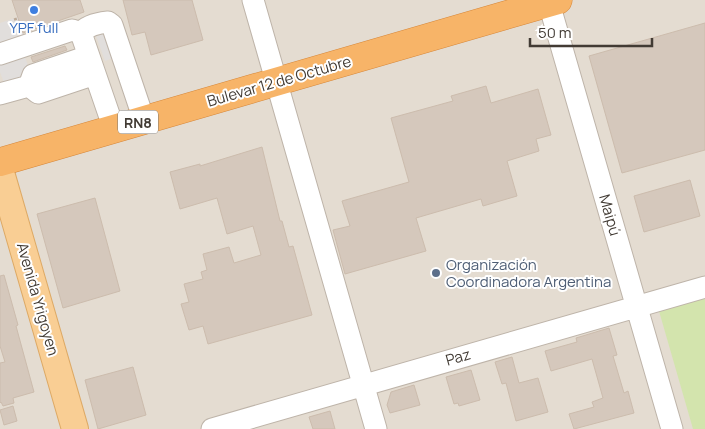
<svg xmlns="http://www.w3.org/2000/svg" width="705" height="429" font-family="Manrope,sans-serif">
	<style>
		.residential { fill: #e4dcd1 }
		.green { fill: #d3e4ad }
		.parking { fill: #e1dedc }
		.building { fill: #d5c8bc; stroke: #ccbcad }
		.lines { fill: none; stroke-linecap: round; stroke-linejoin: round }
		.minor-casing { stroke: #beb4a9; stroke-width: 23 }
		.major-casing { stroke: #dda965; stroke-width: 28 }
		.highway-casing { stroke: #d58639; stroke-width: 29 }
		.path { stroke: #bdab98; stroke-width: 3; stroke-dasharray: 2.5 2.5; stroke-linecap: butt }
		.minor { stroke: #fff; stroke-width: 21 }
		.major { stroke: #f9ce94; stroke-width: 26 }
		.highway { stroke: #f7b468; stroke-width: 28 }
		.shop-dot { fill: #3f7fe0; stroke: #fff; stroke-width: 2 }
		.service-dot { fill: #5c6f8a; stroke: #fff; stroke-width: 2 }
		.labels { text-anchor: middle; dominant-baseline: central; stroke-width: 4; stroke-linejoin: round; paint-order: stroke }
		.shield { fill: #fff; stroke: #7b7671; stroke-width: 1 }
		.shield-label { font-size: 14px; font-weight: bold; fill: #423b34 }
		.shop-label { font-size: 15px; fill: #366cbe; stroke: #fff }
		.street-label { font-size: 15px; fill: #423b34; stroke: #fff }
		.service-label { font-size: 15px; fill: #4e5e75; stroke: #fff; text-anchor: start }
	</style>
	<rect width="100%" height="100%" fill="#f1ebe3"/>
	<path class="residential" d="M0 0H705V429H0Z"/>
	<path class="green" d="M705 297V429H693L659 311Z"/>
	<path class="parking" d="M18 17 24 36 0 45V23Z
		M110 31 119 56 105 61 96 36Z
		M23 52 31 73 4 83 0 72V60Z"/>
	<path class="building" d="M12 0H80L84 12 23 33Z
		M123 0H192L203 40 151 55 145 32 132 35Z
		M705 23V150L622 173 589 56Z
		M65 46 67 50 33 62 31 57Z
		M486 86 491 103 538 89 551 135 536 139 539 151 507 161 517 196 483 206 481 199 416 218 426 251 345 274 333 230 350 226 342 201 409 182 391 118 453 101 451 96Z
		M262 147 280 221H282L289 247 293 246 312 315 208 344 203 326 189 330 181 304 189 302 184 284 203 279 201 272 207 270 203 254 229 247 234 263 261 255 253 226 227 234 217 198 180 209 170 172 200 164V166Z
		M690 180 700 216 644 232 634 196Z
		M95 198 120 291 63 308 37 214Z
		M4 275 18 325 16 326 34 392 13 398 14 403 3 406 1 402 0 403V363L5 362 0 346V276Z
		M609 328 617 355 613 356 624 393 628 391 634 413 574 429 569 414 594 407 592 402 603 398 592 359 551 371 545 351 577 342 576 338Z
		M512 357 519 383 538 378 548 412 516 421 506 383 502 384 495 362Z
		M133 367 146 415 98 429 85 380Z
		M471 370 480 400 459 406 458 403 454 404 446 377Z
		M414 385 420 405 390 413 387 405 391 392Z
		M13 406 17 421 4 425 0 410Z
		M330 411 335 429H313L309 417Z"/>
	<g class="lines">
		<g class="minor-casing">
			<path id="minor" d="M253 0 376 429
				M548 0 672 429
				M81 33C87 25 98 23 108 22L112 25 144 120
				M0 54 72 30 81 33 114 129
				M29 86 38 93 95 74
				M0 94 29 86 33 75 89 56
				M212 429 705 287"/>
		</g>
		<g class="major-casing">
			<path id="major" d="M0 169 75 429"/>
		</g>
		<g class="highway-casing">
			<path id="highway" d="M0 162 558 0"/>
		</g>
		<path class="path" d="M15 18 19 29"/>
		<use href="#minor" class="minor"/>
		<use href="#major" class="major"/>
		<use href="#highway" class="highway"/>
	</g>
	<circle class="shop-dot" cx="34" cy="10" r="5"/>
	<circle class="service-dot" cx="436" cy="273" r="5"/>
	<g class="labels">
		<rect class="shield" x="118" y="110.5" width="40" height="23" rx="4"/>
		<g class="shield-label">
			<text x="138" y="122">RN8</text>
		</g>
		<g class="shop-label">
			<text x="34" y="27">YPF full</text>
		</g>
		<g class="street-label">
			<text transform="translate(279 81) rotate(-16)">Bulevar 12 de Octubre</text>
			<text transform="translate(610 215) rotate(74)">Maipú</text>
			<text transform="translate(38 299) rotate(74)">Avenida Yrigoyen</text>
			<text transform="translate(458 357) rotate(-16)">Paz</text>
		</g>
		<g class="service-label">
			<text x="446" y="264">Organización<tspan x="446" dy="17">Coordinadora Argentina</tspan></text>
		</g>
	</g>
	<path d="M530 38v8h122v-8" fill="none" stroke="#423b34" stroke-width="2.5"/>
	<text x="538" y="38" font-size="15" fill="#423b34" stroke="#ffffff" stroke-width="4" paint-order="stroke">50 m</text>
</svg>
